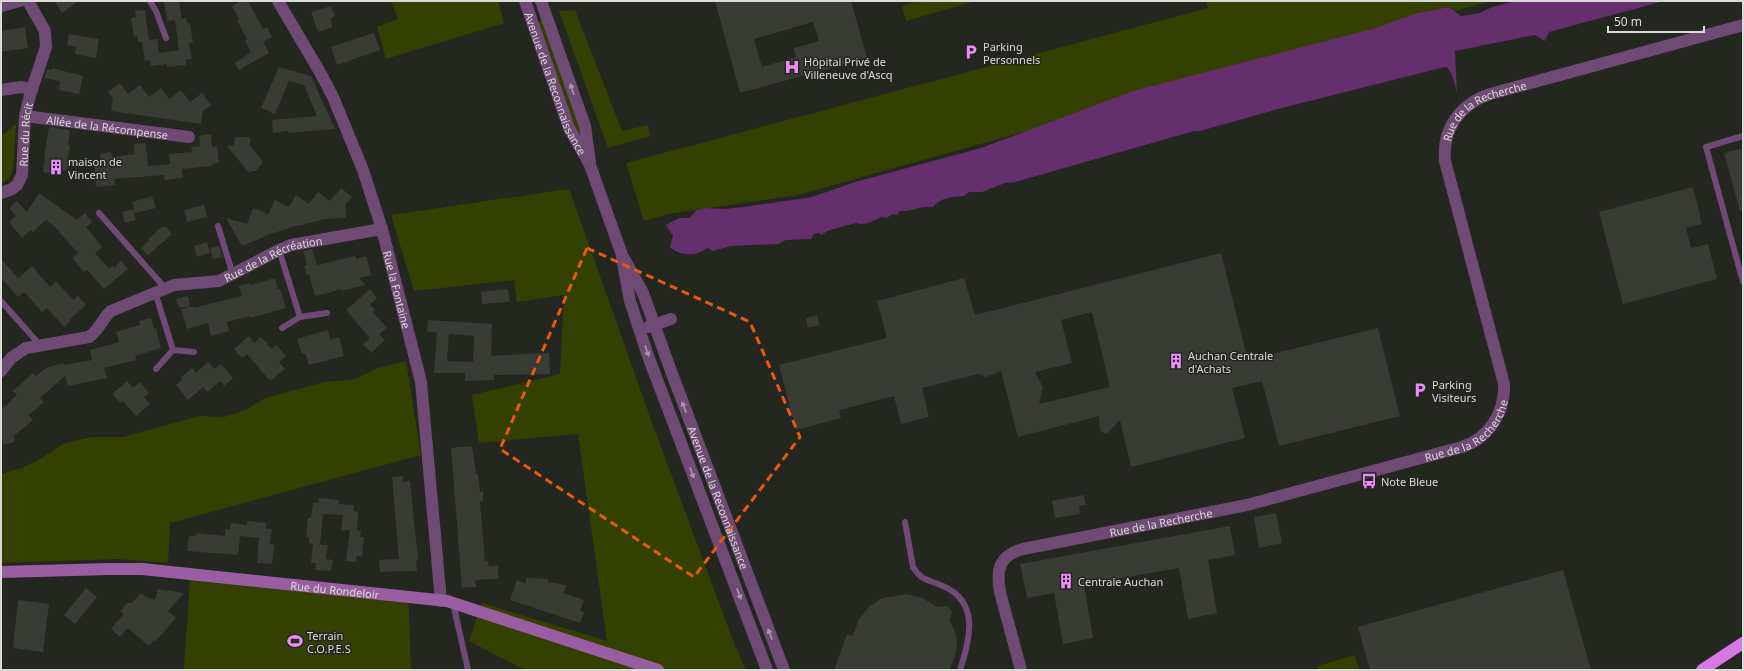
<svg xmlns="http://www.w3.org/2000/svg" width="1744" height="671" font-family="'Noto Sans',sans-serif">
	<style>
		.green { fill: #344000 }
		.water { fill: #652e6d }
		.building { fill: #393b35; fill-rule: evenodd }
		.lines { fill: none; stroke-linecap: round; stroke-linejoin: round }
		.lane { stroke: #6f4a75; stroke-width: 6 }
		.street { stroke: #6f4a75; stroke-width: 12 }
		.secondary { stroke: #995da2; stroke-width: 12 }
		.highway { stroke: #d679e4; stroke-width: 12 }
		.oneway { fill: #aa9aab }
		.marked { fill: none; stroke: #e8590c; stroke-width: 3; stroke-dasharray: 8 5; stroke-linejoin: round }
		.labels { text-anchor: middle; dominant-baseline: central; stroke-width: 3; stroke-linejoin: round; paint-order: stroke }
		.poi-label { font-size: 11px; fill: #dadbd7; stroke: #242620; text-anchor: start }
		.street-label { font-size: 11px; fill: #dadbd7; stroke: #242620 }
	</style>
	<rect width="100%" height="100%" fill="#242620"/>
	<path class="green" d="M391 1H498L504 23 386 59 377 27 398 19Z
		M918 1H976L906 21 902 6Z
		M1206 1H1491L798 195 668 214 644 221 626 163 1208 8Z
		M575 10 622 131 648 125 650 136 608 148 559 11Z
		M544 19 579 120 582 138 579 140 535 23Z
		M16 124 13 170 10 177 1 185V139L3 135Z
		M569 189 654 428 734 643 746 670H525L469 641 482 603 607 641 578 434 479 443 472 395 560 374 564 295 517 302 514 280 414 291 391 215Z
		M406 361 421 455 170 523 168 563 117 559 1 563V474L22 468 37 461 65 443 92 437H123L199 416 224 417 237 413 253 406 265 398 325 382 356 379 378 368Z
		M190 578 408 591 411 670H184Z
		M1354 655 1360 670H1316L1318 666Z"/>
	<path class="water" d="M1514 1H1664L1549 32 1545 41 1535 35 1455 51 1457 92 1452 75 1447 67H1445L1278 109 1200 131H1194L1015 182 1005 183 982 192H969L964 196C952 197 941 197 933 207 921 205 912 212 900 211L897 215 892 214 887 218 881 217C874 221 864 226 856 223L827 231 822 235 818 233 814 234 811 239 786 240 778 244 731 246 713 251 707 248C697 257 679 256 670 247L673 236 666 225 679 218H689L697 210 704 208 724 209 744 207 812 197 855 182 981 148 1133 91 1376 28 1414 14 1449 7 1461 16 1480 13 1490 8Z"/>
	<path class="building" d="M54 1H78L62 13Z
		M164 1H179L182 19 167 21Z
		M241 1H248L263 29 267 27 272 37 263 42 269 53 239 70 235 63 251 52 245 40 247 39 237 20 239 19 232 6Z
		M715 1H851L867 58 740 93ZM813 22 819 41 794 48 796 57 762 67 754 39Z
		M331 6 335 16 331 18 332 27 318 32 311 12Z
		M145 10 149 40 157 39 159 53 179 50 175 20 186 18 187 24 190 23 193 43H189L192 59 186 60V65L167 67V64L151 66 150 60 145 61 142 42H138L137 36 134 37 131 18 136 17 135 11Z
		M25 27 28 48 1 52V31Z
		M374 33 380 50 337 65 331 47Z
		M69 34 99 39 96 58 75 54 76 47 67 45Z
		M279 67 311 76 335 129 288 133V131L273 133 272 120 317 116 304 85 289 81 275 114 261 108Z
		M52 68 83 76 79 94 59 90 60 81 44 78 47 69 52 70Z
		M120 83 128 94 140 85 149 97 161 88 169 99 181 90 190 102 202 93 211 105 203 111 201 124 111 111 113 98 108 92Z
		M49 127 70 130 68 145 70 146 67 161H69L67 171 57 169 55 174 43 172 45 157 44 156Z
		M211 134 212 147 217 146 219 163 212 164V166L182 169 183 178 165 180 164 175 114 179 115 185 96 187 94 164 101 163 100 154 111 152 112 157 135 154 134 144 146 143 148 166 170 164 169 154 192 152 191 147 200 146 199 136Z
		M235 137H250V145L263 162 256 171H252L249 173 227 146 234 145Z
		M1743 148V211H1740L1724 153Z
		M1693 187 1702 224 1686 228 1691 248 1708 244 1717 279 1623 304 1599 212Z
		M341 188 352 197 345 205 346 218 325 219 298 226V225L268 235 242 246 226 218 247 224 253 208 268 214 275 200 289 207 296 195 309 204 318 192 330 201Z
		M39 193 77 220 85 213 92 222 86 227 102 247 95 253 109 269 112 266 114 268 121 261 128 269 104 289 87 270 84 272 72 258 78 253 54 226 46 220 33 232 31 230 22 238 9 222 16 216 9 208 17 201 27 212Z
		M152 196 156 208 135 213 132 202Z
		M204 205 207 217 187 222 184 210Z
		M133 209 136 220 125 223 122 212Z
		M162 227H166L172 234 148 255 141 248 150 240 148 239Z
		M207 242 210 253 197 257 194 246Z
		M219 246 223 257 213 259 210 248Z
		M312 249 317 265 355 256 356 259 366 256 371 275 359 278 366 285 341 291 340 289 328 293 326 291 327 293 315 296 309 275H307L304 266 307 265 303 251Z
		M1221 253 1248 360 1378 328 1400 416 1279 446 1262 381 1232 388 1245 438 1131 467 1120 420 1107 434 1100 431 1099 416 1018 437 1001 371 986 377 978 374 922 388 929 417 901 424 894 396 839 410 841 418 796 430 779 365 887 338 877 301 964 278 975 315ZM1092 312 1110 387 1039 404 1043 387 1035 372 1072 363 1061 320Z
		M1 259 18 278 32 266 50 287 56 281 73 300 78 296 86 305 69 320 71 321 64 327 47 308 42 312 24 292 18 297 1 278Z
		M275 278 278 289H280L286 308 250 318V316L227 322 229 331 211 336 208 323 187 329 181 309 193 306V308L242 296 239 286 250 283 251 285Z
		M370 289 377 298 370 305 375 310 373 312 387 328 379 334 385 340 371 353 363 344 370 338 346 310Z
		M508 289 510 302 482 304 481 292Z
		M188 296 190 306 179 308 176 299Z
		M817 315 819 325 808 328 806 318Z
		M151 318 154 329 156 328 161 348 135 356 136 360 104 368 107 378 68 386 65 376 40 398 44 402 29 415 33 420 14 436 15 442 3 445 1 437V410L17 395 13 391 33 373 36 376 46 368 63 363 64 365 92 360 90 350 119 342 116 332 140 325 139 321Z
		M428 320 492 324 491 356 549 353 550 374 494 375V380L465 381V373H434L437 332H427ZM449 334 474 336 473 362 447 361Z
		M328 330 330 340 339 337 344 356 309 365 305 353 302 354 297 339Z
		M249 336 254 343 261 337 272 349 276 345 286 356 279 362 285 369 270 381 247 354 242 358 234 349Z
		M208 362 214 369 221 364 233 378 224 386 220 381 208 392 203 387 188 400 176 385 182 380 181 377 192 368 196 373Z
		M127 381 133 388 140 382 149 393 144 397 150 404 136 416 123 401 120 403 112 394Z
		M472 446 476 474H478L480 492 483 491V501L480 502 485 561H488L489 566 498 565V579L475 580 476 587 462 588 451 448Z
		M403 476V482L410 481 418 560H416L417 571 380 572 379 560 399 559 392 477Z
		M1084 495 1086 505 1079 506 1080 514 1055 518 1052 501Z
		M319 498 339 500 338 504 354 505 353 511 358 512 357 531H361L360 537H364L362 557 357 556 356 562 346 561 350 530H341L343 515 323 514 320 544H316L328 545 326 559 333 560 331 571 315 570 316 563H311L313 544 309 543V537H306L308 518H311L313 503H319Z
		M1276 513 1282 543 1259 548 1254 517Z
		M247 521 266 523V528L272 529 270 544 274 545 272 564 257 563 259 538 240 536 238 555 187 551 189 536H196L197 533 225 536V529H230L231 523 247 525Z
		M1230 526 1235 555 1208 560 1217 613 1188 619 1179 568 1084 585 1093 638 1063 644 1054 593 1027 598 1020 564Z
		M1563 570 1591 670H1370L1358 627Z
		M526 578 548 579V582L566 585 564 593 584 600 580 611 584 612 580 623 510 600 517 580 526 583Z
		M86 588 97 597 75 624 64 615Z
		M158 589 184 593 168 611 176 618 156 641 154 640 149 646 128 628 120 637 111 629 124 614 121 611 127 603H132L140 594 155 600Z
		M907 594 922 598 938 607 947 606 952 611 950 621 956 634 957 645 955 657 949 670H834L847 634 853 636 859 619 869 607 882 598Z
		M18 600 49 604 43 652 13 648Z"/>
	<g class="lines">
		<path class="lane" d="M150 1 156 11 166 38
			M1743 136 1706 147 1743 282
			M99 213 165 288
			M218 226 233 275
			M279 250 300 317 282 328
			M155 292 173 350 156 369
			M1 301 40 345
			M300 317 327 313
			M173 350 194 352
			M905 522 913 567C921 581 930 580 943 586 980 602 970 640 960 670
			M453 603 468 670"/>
		<g class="street">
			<path id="s1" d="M278 1 321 74 333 97 363 170 382 229 421 382 441 601"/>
			<path id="s2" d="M525 1 569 128 590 165 622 255 643 293 671 371 784 670"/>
			<path d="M541 1 585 126 590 162"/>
			<path d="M1 6 20 1"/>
			<path d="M1 90 22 87 32 90"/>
			<path id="s3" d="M25 116 189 137"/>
			<path id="s4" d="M1 193 12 189 17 185 22 175 25 116 30 95 46 47 45 31 28 1"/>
			<path d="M622 258 630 301 648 356 767 670"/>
			<path d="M648 327 671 319"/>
			<path id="s5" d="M1 371 11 358 26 348 89 337C99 330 102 319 111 311L174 285 219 281 279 250 291 245 382 229"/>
			<path id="s6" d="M1021 670 1000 592C996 570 999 555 1023 549L1247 505 1462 447C1489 438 1505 413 1504 384L1445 161C1442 129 1460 104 1490 94L1743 25"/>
		</g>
		<path class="secondary" id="s7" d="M1 572 109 569H142L447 601 658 670"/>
		<path class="highway" d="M1702 670 1743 643"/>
	</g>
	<defs><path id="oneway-solid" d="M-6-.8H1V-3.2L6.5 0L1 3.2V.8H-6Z"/></defs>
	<g class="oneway">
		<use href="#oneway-solid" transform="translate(572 89) rotate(-109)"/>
		<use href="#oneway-solid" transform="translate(647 351) rotate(71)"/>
		<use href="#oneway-solid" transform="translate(684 407) rotate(-111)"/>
		<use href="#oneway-solid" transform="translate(692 473) rotate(70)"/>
		<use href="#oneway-solid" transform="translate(739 594) rotate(69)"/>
		<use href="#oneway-solid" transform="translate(770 634) rotate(-111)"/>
	</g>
	<path class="marked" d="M587 248 750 322 800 437 694 577 500 449Z"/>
	<defs>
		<g id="parking-bare" transform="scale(1.2)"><path d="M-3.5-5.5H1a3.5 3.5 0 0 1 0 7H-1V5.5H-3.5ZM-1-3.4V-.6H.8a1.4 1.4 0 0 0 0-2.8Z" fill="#ec8cfb" stroke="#242620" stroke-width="2.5" paint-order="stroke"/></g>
		<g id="hospital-bare" transform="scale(1.2)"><path d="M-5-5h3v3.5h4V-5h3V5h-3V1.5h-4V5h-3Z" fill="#ec8cfb" stroke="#242620" stroke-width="2.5" paint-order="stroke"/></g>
		<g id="building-bare" transform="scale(1.2)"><path d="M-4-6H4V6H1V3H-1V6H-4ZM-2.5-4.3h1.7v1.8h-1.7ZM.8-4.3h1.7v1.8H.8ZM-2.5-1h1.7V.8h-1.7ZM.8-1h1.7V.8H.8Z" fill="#ec8cfb" stroke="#242620" stroke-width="2.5" paint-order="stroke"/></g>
		<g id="bus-bare" transform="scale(1.2)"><path d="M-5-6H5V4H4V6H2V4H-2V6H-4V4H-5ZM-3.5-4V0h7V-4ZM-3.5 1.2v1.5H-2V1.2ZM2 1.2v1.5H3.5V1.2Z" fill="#ec8cfb" stroke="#242620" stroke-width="2.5" paint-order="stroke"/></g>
		<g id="stadium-bare" transform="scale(1.2)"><path d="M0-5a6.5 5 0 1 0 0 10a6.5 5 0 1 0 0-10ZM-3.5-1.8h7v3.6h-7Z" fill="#ec8cfb" stroke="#242620" stroke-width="2.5" paint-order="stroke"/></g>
	</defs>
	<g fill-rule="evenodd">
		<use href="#parking-bare" x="971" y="52"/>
		<use href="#hospital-bare" x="792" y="67"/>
		<use href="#building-bare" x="56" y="167"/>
		<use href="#building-bare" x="1176" y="361"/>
		<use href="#parking-bare" x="1420" y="390"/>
		<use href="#bus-bare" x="1369" y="481"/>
		<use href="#building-bare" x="1066" y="581"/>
		<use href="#stadium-bare" x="295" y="641"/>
	</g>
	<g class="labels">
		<g class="poi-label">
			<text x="983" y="46">Parking<tspan x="983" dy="13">Personnels</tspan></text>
			<text x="804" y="61">Hôpital Privé de<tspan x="804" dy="13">Villeneuve d'Ascq</tspan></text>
			<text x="68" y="161">maison de<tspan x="68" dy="13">Vincent</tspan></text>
			<text x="1188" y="355">Auchan Centrale<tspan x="1188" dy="13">d'Achats</tspan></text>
			<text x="1432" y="384">Parking<tspan x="1432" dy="13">Visiteurs</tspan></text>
			<text x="1381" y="481">Note Bleue</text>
			<text x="1078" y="581">Centrale Auchan</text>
			<text x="307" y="635">Terrain<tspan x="307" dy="13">C.O.P.E.S</tspan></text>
		</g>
		<g class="street-label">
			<text stroke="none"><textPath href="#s2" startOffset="88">Avenue de la Reconnaissance</textPath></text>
			<text stroke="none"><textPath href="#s6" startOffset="972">Rue de la Recherche</textPath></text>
			<text stroke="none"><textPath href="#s3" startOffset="83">Allée de la Récompense</textPath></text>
			<text stroke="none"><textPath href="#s4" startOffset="70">Rue du Récit</textPath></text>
			<text stroke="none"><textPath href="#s5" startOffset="305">Rue de la Récréation</textPath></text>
			<text stroke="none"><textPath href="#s1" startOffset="314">Rue la Fontaine</textPath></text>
			<text stroke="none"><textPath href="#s6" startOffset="601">Rue de la Recherche</textPath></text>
			<text stroke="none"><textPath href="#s2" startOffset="534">Avenue de la Reconnaissance</textPath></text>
			<text stroke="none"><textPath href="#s6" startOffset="277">Rue de la Recherche</textPath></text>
			<text stroke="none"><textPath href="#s7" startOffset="335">Rue du Rondeloir</textPath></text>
		</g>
	</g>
	<rect width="1744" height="671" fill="none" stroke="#dadbd7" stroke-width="4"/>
	<path d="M1608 26v6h96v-6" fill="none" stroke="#dadbd7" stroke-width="2"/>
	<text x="1614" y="26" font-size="12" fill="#dadbd7" stroke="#242620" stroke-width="3" paint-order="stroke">50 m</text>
</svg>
